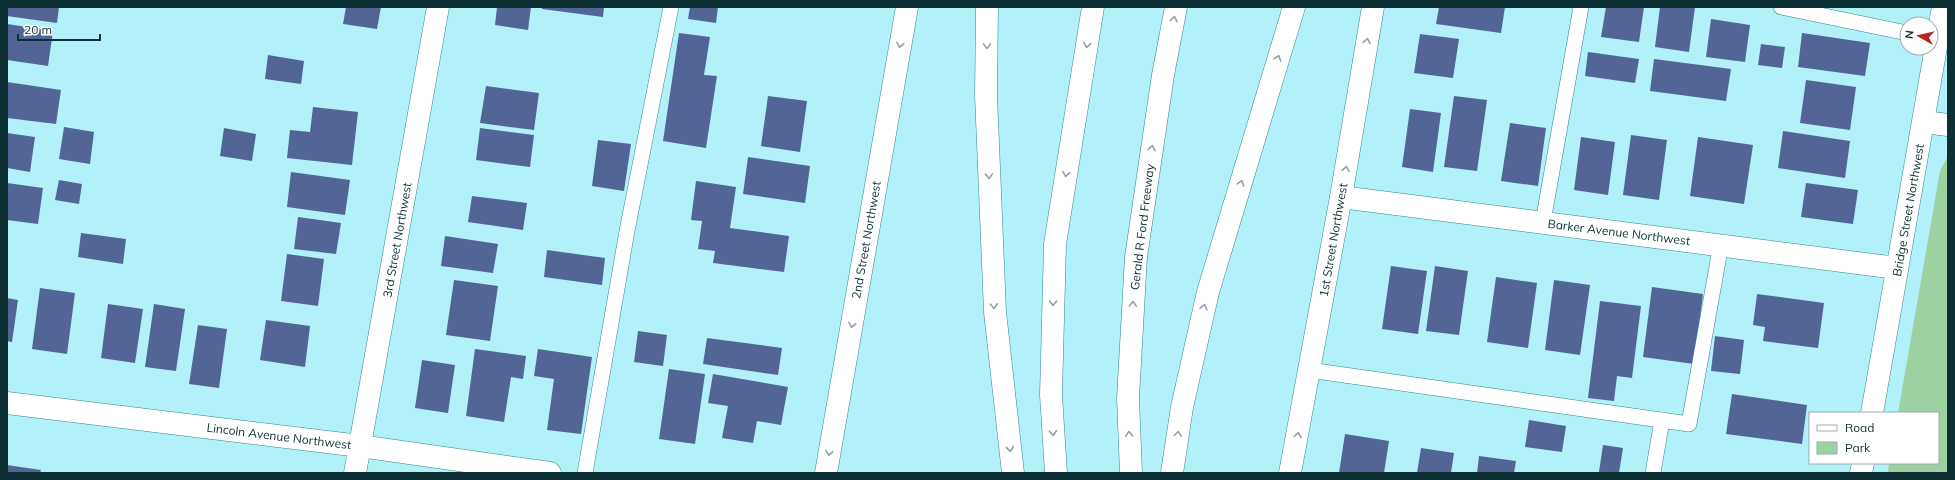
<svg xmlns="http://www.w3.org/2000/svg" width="1955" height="480" font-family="Mulish,sans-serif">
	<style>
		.green { fill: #9cd2a2 }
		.building { fill: #536596 }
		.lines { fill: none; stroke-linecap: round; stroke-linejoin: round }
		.service-casing { stroke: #328590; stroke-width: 16 }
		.minor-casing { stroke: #328590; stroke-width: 23 }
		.tertiary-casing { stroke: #328590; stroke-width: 23 }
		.secondary-casing { stroke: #328590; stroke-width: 23 }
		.motorway-casing { stroke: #328590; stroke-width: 23 }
		.service { stroke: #fff; stroke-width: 15 }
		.minor { stroke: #fff; stroke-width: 22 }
		.tertiary { stroke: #fff; stroke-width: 22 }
		.secondary { stroke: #fff; stroke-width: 22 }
		.motorway { stroke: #fff; stroke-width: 22 }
		.oneway { stroke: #92a1a3 }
		.labels { text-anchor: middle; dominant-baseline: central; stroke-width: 4; stroke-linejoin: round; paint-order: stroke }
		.street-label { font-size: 12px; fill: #0c2f33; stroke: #fff }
	</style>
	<rect width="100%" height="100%" fill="#b2f1fa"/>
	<path class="green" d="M1948 156V473H1888L1889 463H1938V413H1898L1940 171Z"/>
	<path class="building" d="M7 7H59L57 23 7 16Z
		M346 7H381L377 29 343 24Z
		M497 7H531L528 30 495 25Z
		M542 7H604L603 17 542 9Z
		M690 7H718L716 23 688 19Z
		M1439 7H1505L1501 33 1436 24Z
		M1606 7H1644L1639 42 1601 37Z
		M1660 7H1695L1689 52 1655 47Z
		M1711 19 1750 25 1745 62 1706 57Z
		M7 24 53 31 48 66 7 60Z
		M679 33 710 37 704 75 717 76 706 148 663 141Z
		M1802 33 1870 43 1865 76 1798 67Z
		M1420 34 1459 39 1453 78 1414 73Z
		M1761 44 1785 47 1782 68 1758 65Z
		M1588 52 1639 59 1635 83 1585 76Z
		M268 55 304 61 301 84 265 79Z
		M1654 59 1731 69 1726 101 1650 91Z
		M1806 80 1856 87 1850 130 1800 123Z
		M7 82 61 90 56 124 7 118Z
		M486 86 539 93 534 130 480 123Z
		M768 96 807 101 800 152 761 146Z
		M1454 96 1487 100 1477 171 1444 167Z
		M313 107 358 112 352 165 287 158 290 130 310 132Z
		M1410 109 1441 113 1433 172 1402 167Z
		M1510 123 1546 128 1538 186 1501 181Z
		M64 127 94 132 90 164 59 159Z
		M224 128 256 134 252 161 220 156Z
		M480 128 534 135 530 167 476 160Z
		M1783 131 1850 141 1845 178 1778 168Z
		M7 133 35 137 30 172 7 168Z
		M1631 135 1667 140 1659 200 1623 195Z
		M1581 137 1615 142 1608 195 1574 190Z
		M1698 137 1753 145 1744 204 1690 196Z
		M598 140 631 144 624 191 592 186Z
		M748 157 810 166 805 203 743 194Z
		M291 172 350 180 345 215 287 207Z
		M59 180 82 184 79 204 55 200Z
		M696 181 736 187 730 228 789 236 784 272 713 263 715 251 698 249 702 221 691 220Z
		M7 183 43 188 38 224 7 220Z
		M1806 183 1858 190 1853 224 1801 217Z
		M472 196 527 203 523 230 468 222Z
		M298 217 341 223 336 254 294 249Z
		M81 233 126 239 123 264 78 257Z
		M445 236 498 244 493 273 441 266Z
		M547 250 605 258 602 285 544 277Z
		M287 254 324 259 318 306 281 301Z
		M1391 266 1427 271 1418 334 1382 329Z
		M1435 266 1468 271 1459 335 1426 331Z
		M1496 277 1537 283 1528 348 1487 342Z
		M454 280 498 286 490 341 446 335Z
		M1554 280 1590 285 1580 355 1545 350Z
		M1652 287 1703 294 1694 364 1643 357Z
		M40 288 75 293 67 354 32 349Z
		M1757 294 1824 303 1818 348 1763 341 1765 327 1753 325Z
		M7 298 18 300 12 342 7 341Z
		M1600 301 1641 306 1632 378 1617 376 1614 401 1588 398Z
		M108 304 143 309 135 363 101 358Z
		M154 304 185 309 176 371 145 367Z
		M266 320 310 326 305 367 260 360Z
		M198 325 227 329 219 388 189 384Z
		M638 331 667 335 663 366 634 362Z
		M1715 336 1744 340 1740 374 1711 371Z
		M707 338 782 348 778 375 703 364Z
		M475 349 526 356 523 379 511 377 504 422 466 416Z
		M538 349 592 357 581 434 547 430 554 379 534 376Z
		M422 360 455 365 448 413 415 408Z
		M669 369 705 374 695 444 659 439Z
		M713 374 788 387 781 425 757 421 753 443 722 438 728 406 708 403Z
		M1732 394 1807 405 1802 444 1726 434Z
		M1529 420 1566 426 1562 452 1525 447Z
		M1345 434 1389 441 1384 473H1339Z
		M1603 445 1623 448 1619 473 1599 472Z
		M1421 448 1454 453 1451 473H1417Z
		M1479 456 1516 461 1514 473H1477Z
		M7 465 41 470 40 473H7Z"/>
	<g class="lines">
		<g class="service-casing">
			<path id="service" d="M1781 7 1907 33
				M1543 222 1581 7
				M1309 370 1689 424 1721 244
				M585 473 627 231 671 7
				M1653 473 1662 420"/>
		</g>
		<g class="minor-casing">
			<path id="minor" d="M1924 122 1948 125
				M1341 197 1897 268
				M7 403 360 446 550 473
				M355 473 438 7"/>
		</g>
		<g class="tertiary-casing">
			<path id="tertiary" d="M826 473 907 7
				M1290 473 1341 197 1373 7"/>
		</g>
		<g class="secondary-casing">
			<path id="secondary" d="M1872 413 1943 7
				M1861 473 1863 463"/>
		</g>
		<g class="motorway-casing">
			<path id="motorway" d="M987 7 986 95 995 312 1013 473
				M1056 473 1051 395 1055 244 1093 7
				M1131 473 1128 398 1136 257 1163 75 1176 7
				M1172 473 1182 407 1208 292 1294 7"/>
		</g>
		<use href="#service" class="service"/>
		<use href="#minor" class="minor"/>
		<use href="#tertiary" class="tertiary"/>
		<use href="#secondary" class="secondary"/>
		<use href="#motorway" class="motorway"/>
	</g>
	<defs><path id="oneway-chevron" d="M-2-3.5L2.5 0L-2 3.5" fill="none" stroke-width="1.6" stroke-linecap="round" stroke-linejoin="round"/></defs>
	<g class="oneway">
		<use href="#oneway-chevron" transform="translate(1174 19) rotate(-80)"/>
		<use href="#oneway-chevron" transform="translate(1367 41) rotate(-80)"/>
		<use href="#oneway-chevron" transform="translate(900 45) rotate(100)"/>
		<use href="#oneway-chevron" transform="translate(1087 45) rotate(99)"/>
		<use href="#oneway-chevron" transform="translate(987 46) rotate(91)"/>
		<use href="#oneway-chevron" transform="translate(1278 58) rotate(-73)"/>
		<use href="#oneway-chevron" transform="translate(1152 148) rotate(-81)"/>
		<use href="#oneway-chevron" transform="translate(1346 169) rotate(-81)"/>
		<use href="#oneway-chevron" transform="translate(1066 174) rotate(99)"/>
		<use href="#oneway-chevron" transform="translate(989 176) rotate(88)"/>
		<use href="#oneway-chevron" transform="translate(1241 183) rotate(-73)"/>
		<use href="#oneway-chevron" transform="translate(1053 303) rotate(92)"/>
		<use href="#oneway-chevron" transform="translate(1133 304) rotate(-87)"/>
		<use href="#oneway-chevron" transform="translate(994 306) rotate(87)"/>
		<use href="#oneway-chevron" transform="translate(1204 307) rotate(-77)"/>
		<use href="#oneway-chevron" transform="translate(852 325) rotate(100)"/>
		<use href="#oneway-chevron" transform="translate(1053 433) rotate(86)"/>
		<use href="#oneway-chevron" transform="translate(1129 434) rotate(-92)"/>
		<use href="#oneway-chevron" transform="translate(1178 434) rotate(-82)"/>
		<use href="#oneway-chevron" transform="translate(1298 435) rotate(-80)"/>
		<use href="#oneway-chevron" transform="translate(1010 449) rotate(84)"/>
		<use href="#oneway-chevron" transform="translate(829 453) rotate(100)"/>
	</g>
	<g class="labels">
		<g class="street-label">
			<text transform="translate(1908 210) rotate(-80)">Bridge Street Northwest</text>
			<text transform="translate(1142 227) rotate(-83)">Gerald R Ford Freeway</text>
			<text transform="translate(1619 232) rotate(7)">Barker Avenue Northwest</text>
			<text transform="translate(397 240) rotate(-80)">3rd Street Northwest</text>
			<text transform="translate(866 240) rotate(-80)">2nd Street Northwest</text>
			<text transform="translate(1333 240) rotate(-80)">1st Street Northwest</text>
			<text transform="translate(279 436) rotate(7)">Lincoln Avenue Northwest</text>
		</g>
	</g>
	<rect width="1955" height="480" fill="none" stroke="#0c2f33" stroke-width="16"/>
	<rect x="1809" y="412" width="130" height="52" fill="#ffffff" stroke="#9eacad"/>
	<rect x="1817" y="425" width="20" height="6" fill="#ffffff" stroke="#9eacad"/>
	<text x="1845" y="432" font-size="12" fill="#0c2f33">Road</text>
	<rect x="1817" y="442" width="20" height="12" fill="#9cd2a2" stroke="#9eacad"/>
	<text x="1845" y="452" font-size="12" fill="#0c2f33">Park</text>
	<g transform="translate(1919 36) rotate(278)"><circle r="19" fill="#ffffff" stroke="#9eacad"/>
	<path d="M0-3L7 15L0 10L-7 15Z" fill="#b62723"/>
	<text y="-6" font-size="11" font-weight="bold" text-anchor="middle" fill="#0c2f33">N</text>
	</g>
	<path d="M18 34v6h82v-6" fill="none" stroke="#0c2f33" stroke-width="2"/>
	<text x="24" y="34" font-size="12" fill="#0c2f33" stroke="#ffffff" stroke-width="3" paint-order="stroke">20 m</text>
</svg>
